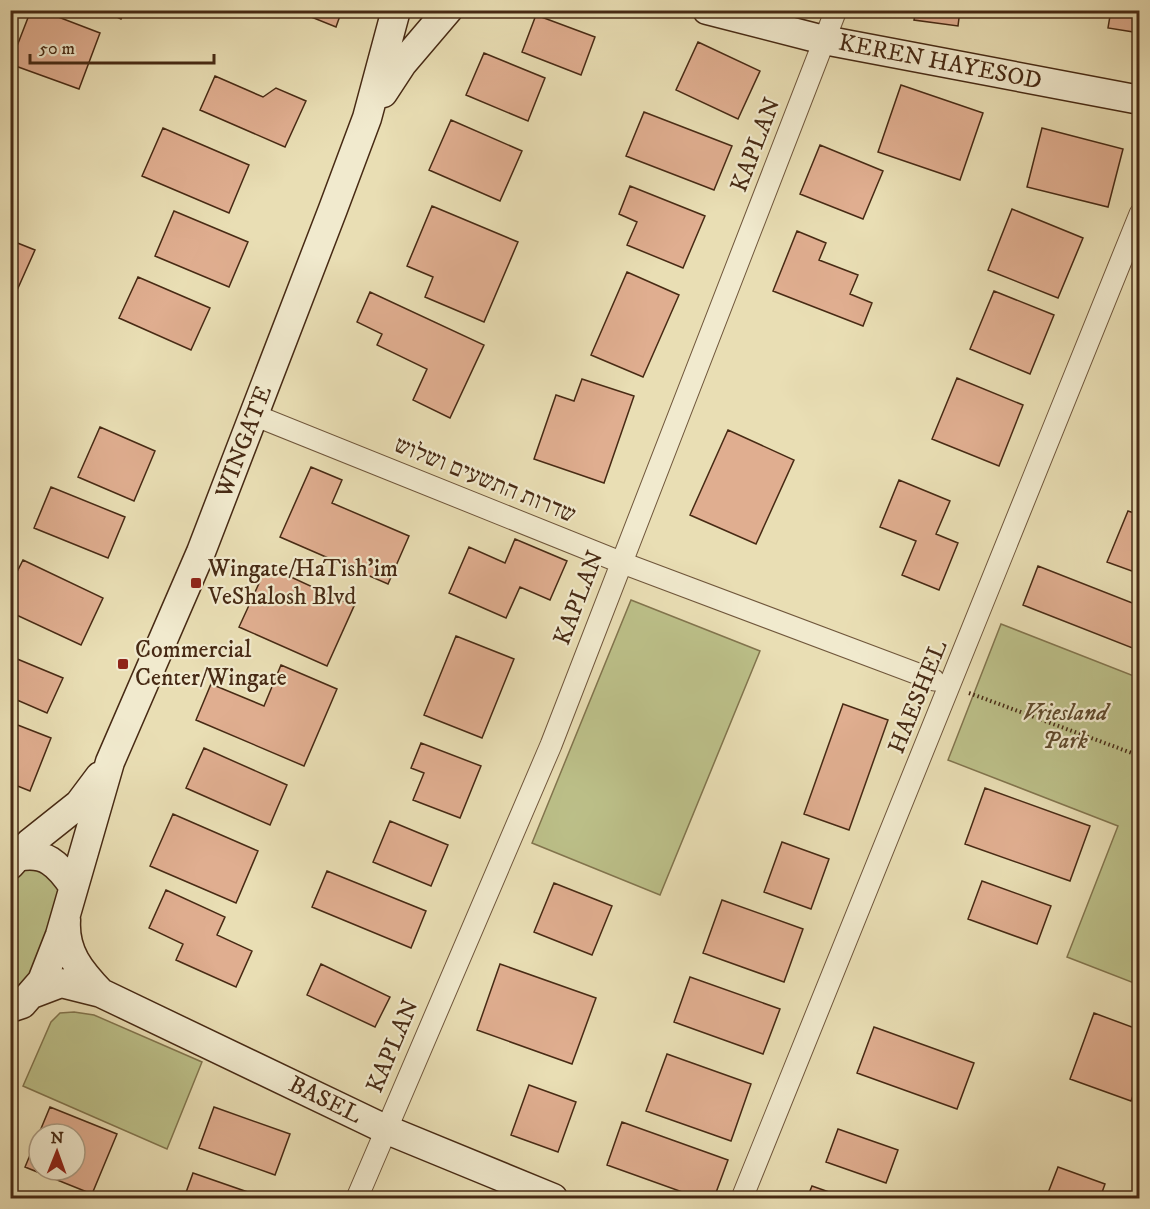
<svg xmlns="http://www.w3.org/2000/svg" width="1150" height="1209" font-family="'IM FELL DW Pica','Frank Ruhl Libre',serif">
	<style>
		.green { fill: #bcc089; stroke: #82754e; stroke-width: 1.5 }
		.building { fill: #e0ae90; stroke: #472a14; stroke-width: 1.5; fill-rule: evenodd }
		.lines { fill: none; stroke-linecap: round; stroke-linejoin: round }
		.street-casing { stroke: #70573c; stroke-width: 23 }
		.secondary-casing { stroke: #472a14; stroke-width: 31 }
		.path { stroke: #472a14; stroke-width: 4; stroke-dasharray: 1.5 3; stroke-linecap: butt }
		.street { stroke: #f1eace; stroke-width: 21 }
		.secondary { stroke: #f1eace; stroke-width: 28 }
		.poi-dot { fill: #8f2418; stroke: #f1eace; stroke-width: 2 }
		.labels { text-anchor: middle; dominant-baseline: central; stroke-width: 4.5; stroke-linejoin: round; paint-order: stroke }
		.street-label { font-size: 24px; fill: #472a14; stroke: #f1eace }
		.poi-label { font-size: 24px; fill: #472a14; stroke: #f1eace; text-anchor: start }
		.park-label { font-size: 24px; font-style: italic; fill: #5e482b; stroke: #f1eace }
	</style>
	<rect width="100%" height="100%" fill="#e9deb4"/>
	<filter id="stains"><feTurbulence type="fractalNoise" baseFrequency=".00333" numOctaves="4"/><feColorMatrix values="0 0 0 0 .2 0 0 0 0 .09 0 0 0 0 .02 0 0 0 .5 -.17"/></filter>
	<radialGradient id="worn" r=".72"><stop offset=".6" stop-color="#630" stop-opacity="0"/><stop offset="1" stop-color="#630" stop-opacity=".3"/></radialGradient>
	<path class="green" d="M631 600 760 651 660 895 532 843Z
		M1001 624 1139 678V985L1067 957 1118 826 948 760Z
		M23 868 47 871 60 890 39 965 11 996V879Z
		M74 1012 94 1015 202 1062 167 1149 23 1086 51 1022 60 1013Z"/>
	<path class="building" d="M31 10H40L100 33 79 89 10 64Z
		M102 10H125L121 19Z
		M294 10H342L336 27Z
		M916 10H960L958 26 914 20Z
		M1111 10H1140V33L1108 28Z
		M536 15 595 37 581 75 522 52Z
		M698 42 760 71 738 119 676 90Z
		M484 53 545 78 528 121 466 95Z
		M215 76 263 97 276 88 306 101 285 147 200 110Z
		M901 85 983 113 960 180 878 152Z
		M644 112 732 146 714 190 626 156Z
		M451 120 522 151 500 201 429 170Z
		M163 128 249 165 229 213 142 176Z
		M1042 128 1123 149 1108 207 1027 187Z
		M820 145 883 171 863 219 800 194Z
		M630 186 705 216 683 268 627 245 637 222 619 214Z
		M432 206 518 242 484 322 425 297 433 277 407 266Z
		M1012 209 1083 238 1058 298 988 270Z
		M174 211 248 242 229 287 155 256Z
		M797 231 826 243 819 260 858 275 850 294 872 303 863 326 773 291Z
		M10 240 35 250 10 306Z
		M627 272 679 295 643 377 591 355Z
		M138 277 210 308 191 350 119 318Z
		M994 291 1054 315 1030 374 970 349Z
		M370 292 484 345 450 418 413 400 427 369 377 345 382 334 357 322Z
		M957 378 1023 405 999 466 932 439Z
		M582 379 634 396 604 483 534 459 556 395 574 401Z
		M100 427 155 451 134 501 78 477Z
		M728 430 794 460 756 544 690 515Z
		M311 467 342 480 332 503 409 536 388 584 280 537Z
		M899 480 950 501 936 534 958 543 939 590 902 575 916 541 880 527Z
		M51 487 125 517 108 558 34 528Z
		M1128 511 1140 515V574L1107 562Z
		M515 539 567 561 550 600 520 587 506 618 449 593 469 547 505 563Z
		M23 560 103 598 81 645 10 612V586Z
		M267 566 354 606 327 666 239 627Z
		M1038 566 1140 606V651L1023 605Z
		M456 636 514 659 482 738 424 715Z
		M10 656 63 678 47 713 10 697Z
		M281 665 337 689 304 766 196 720 211 684 264 706Z
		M843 704 888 720 849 830 804 814Z
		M10 722 51 738 30 791 10 783Z
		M421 743 481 766 460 818 413 800 424 773 411 768Z
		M204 748 287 785 270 825 186 788Z
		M985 788 1090 826 1070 881 965 844Z
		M173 814 258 851 236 903 150 866Z
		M390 821 448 845 431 886 373 862Z
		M782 842 829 859 811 909 764 892Z
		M327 871 426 911 411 948 312 907Z
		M982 881 1051 906 1037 944 968 919Z
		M554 883 612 906 592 955 534 932Z
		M166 890 225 917 217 935 252 951 236 987 176 960 183 944 149 928Z
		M722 900 803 929 784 982 703 953Z
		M321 964 390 997 375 1027 307 995Z
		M500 964 596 998 572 1064 477 1030Z
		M690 977 780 1009 763 1054 674 1022Z
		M1094 1013 1140 1030V1077L1131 1101 1070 1079Z
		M874 1027 974 1063 957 1109 857 1073Z
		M667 1054 751 1084 731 1141 646 1111Z
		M529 1085 576 1102 558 1152 511 1135Z
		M50 1107 117 1134 92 1194 25 1167ZM39 1134H75V1170H39Z
		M214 1107 290 1134 275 1175 199 1148Z
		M622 1122 728 1160 714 1198H699L607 1165Z
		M838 1129 898 1150 886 1183 826 1162Z
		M1058 1167 1105 1184 1100 1198H1046Z
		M193 1173 265 1198H184Z
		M812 1186 846 1198H807Z"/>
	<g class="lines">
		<g class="street-casing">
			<path id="street" d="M254 415 620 562 934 680
				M357 1198 551 745 836 10
				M742 1198 1140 214"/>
		</g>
		<g class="secondary-casing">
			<path id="secondary" d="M707 10 824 40 1140 100
				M383 93 402 64 448 10
				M18 857C45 851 58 864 73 886
				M10 865 30 843 79 804 100 776
				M66 920C64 952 80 971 101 993
				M32 994 61 983 101 993 385 1129 553 1198
				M10 1008 22 1004 42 981 60 935 110 762 201 552 333 209 367 118 396 10"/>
		</g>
		<path class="path" d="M969 693 1140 756"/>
		<use href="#street" class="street"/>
		<use href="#secondary" class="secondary"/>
	</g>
	<g class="poi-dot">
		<rect x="190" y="577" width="12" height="12" rx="3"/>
		<rect x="117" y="658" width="12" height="12" rx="3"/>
	</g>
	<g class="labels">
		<g class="street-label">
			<text transform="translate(940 62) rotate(11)">KEREN HAYESOD</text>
			<text transform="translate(756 145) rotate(-69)">KAPLAN</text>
			<text transform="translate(244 442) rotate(-69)">WINGATE</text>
			<text transform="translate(485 480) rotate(22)">שדרות התשעים ושלוש</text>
			<text transform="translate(579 598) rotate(-69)">KAPLAN</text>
			<text transform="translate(918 697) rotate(-68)">HAESHEL</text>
			<text transform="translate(393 1046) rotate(-67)">KAPLAN</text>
			<text transform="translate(325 1100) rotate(26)">BASEL</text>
		</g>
		<g class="poi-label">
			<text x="208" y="569">Wingate/HaTish'im<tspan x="208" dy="28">VeShalosh Blvd</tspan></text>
			<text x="135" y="650">Commercial<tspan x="135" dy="28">Center/Wingate</tspan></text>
		</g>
		<g class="park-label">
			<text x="1065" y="713">Vriesland<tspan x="1065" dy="28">Park</tspan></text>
		</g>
	</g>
	<rect width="1150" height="1209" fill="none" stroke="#e9deb4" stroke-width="36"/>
	<rect x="12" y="12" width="1126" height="1185" fill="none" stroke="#472a14" stroke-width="3"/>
	<rect x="18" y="18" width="1114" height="1173" fill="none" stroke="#472a14" stroke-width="1.5"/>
	<g transform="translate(57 1152) rotate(1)"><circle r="28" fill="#f1eace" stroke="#ad9d84" stroke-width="1.5"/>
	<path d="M0-4.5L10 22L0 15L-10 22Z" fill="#8f2418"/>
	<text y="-9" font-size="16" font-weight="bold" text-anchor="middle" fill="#472a14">N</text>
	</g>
	<path d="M30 54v9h184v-9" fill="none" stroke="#472a14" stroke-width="3"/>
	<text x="39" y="54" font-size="18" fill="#472a14" stroke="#f1eace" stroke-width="4.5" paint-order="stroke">50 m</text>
	<rect width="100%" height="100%" filter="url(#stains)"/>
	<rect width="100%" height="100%" fill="url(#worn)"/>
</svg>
